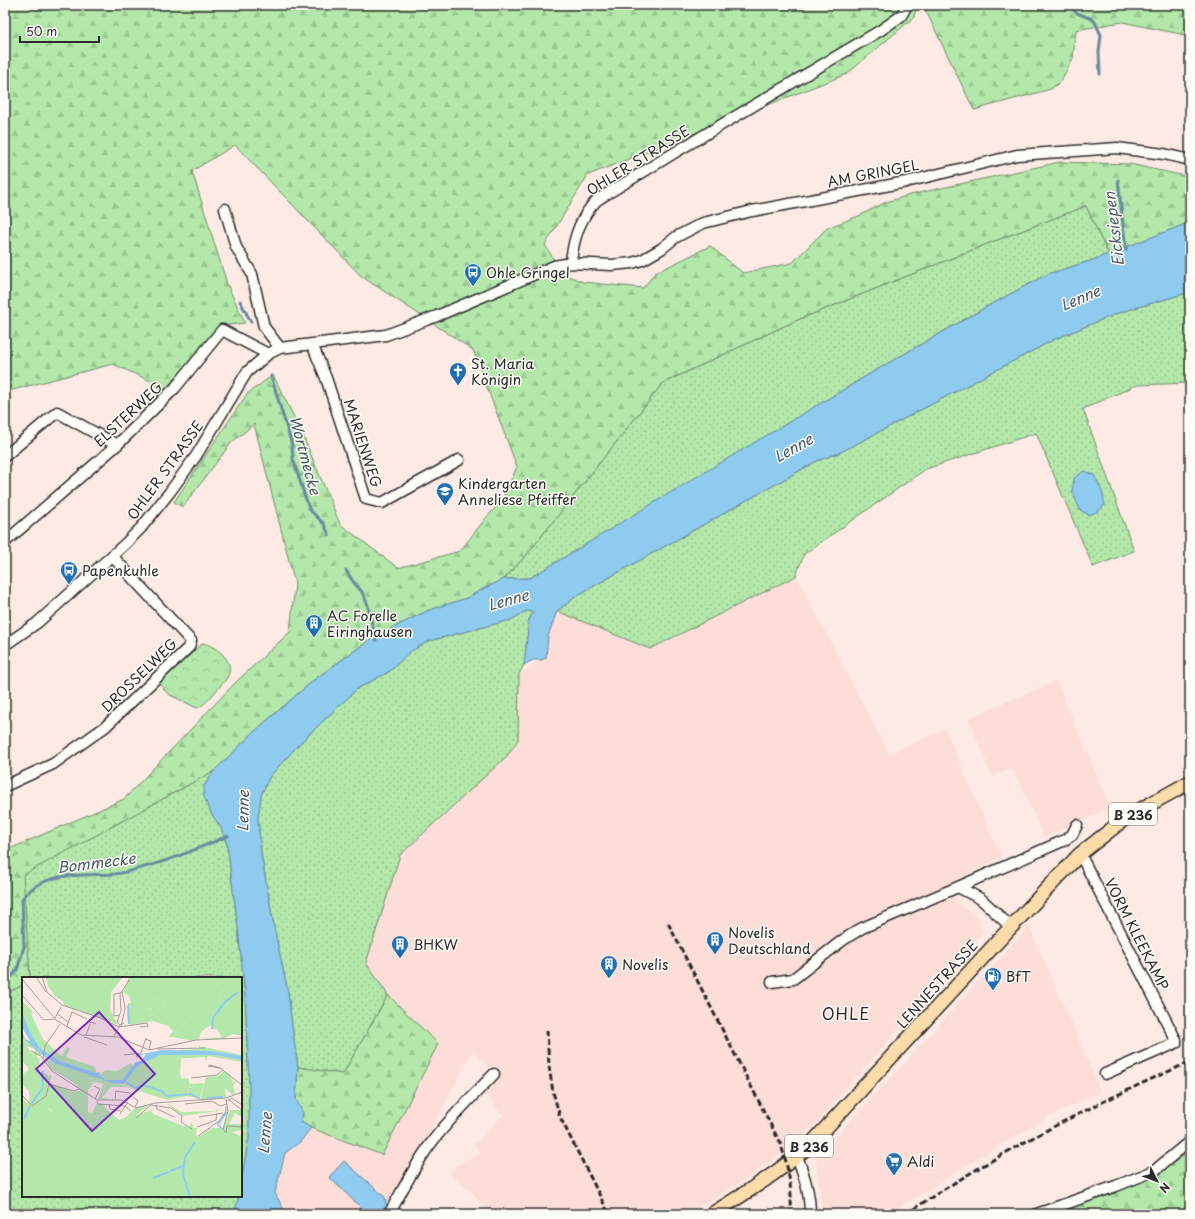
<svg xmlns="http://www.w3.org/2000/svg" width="1195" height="1219" font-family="'Playpen Sans',sans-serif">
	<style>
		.built { fill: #fdddd7 }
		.grass { fill: url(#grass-dots); stroke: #6f8a6a }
		.forest { fill: url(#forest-firs); stroke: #6f8a6a }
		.park { fill: url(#park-crowns); stroke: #6f8a6a }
		.water { fill: #8fcaef; stroke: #678aa1 }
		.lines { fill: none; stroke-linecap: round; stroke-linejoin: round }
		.stream { stroke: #678aa1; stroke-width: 3 }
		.minor-casing { stroke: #2b2b2b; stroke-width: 13 }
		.major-casing { stroke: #2b2b2b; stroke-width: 16 }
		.minor { stroke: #fdfcf7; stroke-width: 10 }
		.major { stroke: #fddcac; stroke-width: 13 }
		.rail { stroke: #2b2b2b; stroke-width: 3; stroke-dasharray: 6 3; stroke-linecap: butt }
		.labels { text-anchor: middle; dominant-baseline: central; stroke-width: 3; stroke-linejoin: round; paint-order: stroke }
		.shield { fill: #fdfcf7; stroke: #6a6a68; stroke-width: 1 }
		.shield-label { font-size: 13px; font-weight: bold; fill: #2b2b2b }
		.street-label { font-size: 14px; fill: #2b2b2b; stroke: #fdfcf7 }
		.poi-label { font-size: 14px; fill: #2b2b2b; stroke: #fdfcf7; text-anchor: start }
		.water-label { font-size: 15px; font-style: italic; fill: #495b66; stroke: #fdfcf7 }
		.quarter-label { font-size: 16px; letter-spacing: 1px; fill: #2b2b2b; stroke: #fdfcf7 }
		.inset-river { fill: none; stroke: #8fcaef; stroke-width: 2 }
		.inset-road { fill: none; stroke: #a99e9a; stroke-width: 1 }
		.view { fill: #7b2cbf; fill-opacity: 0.15; stroke: #7b2cbf; stroke-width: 2 }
		.inset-edge { fill: none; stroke: #2b2b2b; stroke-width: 2 }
	</style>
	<defs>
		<pattern id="grass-dots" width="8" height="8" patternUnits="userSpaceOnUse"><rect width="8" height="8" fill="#b3e8aa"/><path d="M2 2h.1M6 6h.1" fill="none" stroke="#9ac792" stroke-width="1.8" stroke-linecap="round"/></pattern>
		<pattern id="forest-firs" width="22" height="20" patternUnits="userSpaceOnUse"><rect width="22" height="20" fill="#b3e8aa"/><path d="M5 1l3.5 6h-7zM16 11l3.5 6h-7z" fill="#9ac792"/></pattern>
		<pattern id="park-crowns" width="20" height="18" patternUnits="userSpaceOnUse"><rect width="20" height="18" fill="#b3e8aa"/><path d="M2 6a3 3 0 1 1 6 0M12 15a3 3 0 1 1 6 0" fill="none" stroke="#9ac792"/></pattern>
	</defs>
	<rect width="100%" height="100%" fill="#fdeae4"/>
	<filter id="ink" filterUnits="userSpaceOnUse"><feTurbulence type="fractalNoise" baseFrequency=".025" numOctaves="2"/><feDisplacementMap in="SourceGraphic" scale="8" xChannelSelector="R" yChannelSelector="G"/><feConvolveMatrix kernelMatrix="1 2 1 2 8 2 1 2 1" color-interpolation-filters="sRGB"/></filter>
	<g filter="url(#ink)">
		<path class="built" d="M796 576 889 754 945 729 1001 857 948 884 956 902 978 918 983 932 813 1127 776 1158 751 1176 711 1200 682 1214H490L472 1192 449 1173 456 1166 480 1153 474 1145 503 1115 485 1093 498 1078 473 1050 415 1161 387 1210 330 1177 360 1207 363 1214H286L275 1193 285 1153 296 1146 311 1128 382 1155 438 1045 388 995 366 963 400 855 507 756 518 740 519 674 546 657 548 636 557 611 650 649Z
			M1056 681 1111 808 1044 837 1013 768 992 777 969 718Z
			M1029 926 1101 1092 1047 1118 998 1146 889 1214H822L816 1158 919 1047Z"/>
		<path class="grass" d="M1086 206 1104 245 1109 254 1090 261 1048 274 986 307 878 369 530 578 504 579 529 552 663 383 795 321 992 242Z
			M1190 292V383L1137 385 1083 409 1134 551 1093 567 1036 433 926 469 804 554 796 576 650 649 557 611 578 595 817 461 841 452 1055 339 1118 313Z
			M526 611 533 612 529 620 524 665 519 674 518 740 507 756 400 855 366 963 388 995 343 1074 298 1067 292 1027 288 992 274 927 261 853 258 818 261 795 270 776 301 742 357 689 390 671 411 651 429 641 511 620Z
			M214 771 204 786 211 813 221 828 227 844 238 928 245 995 249 1084V1137L241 1183V978H30L22 875Z
			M23 985V1196H239L234 1214H5V994Z"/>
		<path class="forest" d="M5 5H917L914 17 847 74 588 175 545 245 563 274 583 282 643 288 655 273 710 246 743 273 792 263 827 228 861 215 886 202 910 195 1060 162 1130 164 1190 177V224L1183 225 1109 254 1104 245 1086 206 992 242 795 321 663 383 529 552 504 579 483 589 467 598 429 610 374 637 315 679 256 730 214 771 23 875 30 978H23V985L5 994V851L124 799 236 682 290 632 295 584 254 424 231 443 183 507 174 502 247 394 273 375 301 431 340 524 398 568 460 551 485 519 501 502 517 467 473 350 361 276 235 145 192 171 227 284 245 323 222 326 162 393 153 382 113 364 5 392Z
			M923 5H1190V36L1122 22 1076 30 1073 58 1061 81 1051 89 974 110Z
			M388 995 438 1044 382 1155 311 1128 301 1122 296 1099 298 1067 343 1074Z
			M1190 1152V1214H1057L1158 1172Z"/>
		<path class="park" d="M203 643C215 646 233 659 229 673 227 680 220 686 216 691 210 698 206 704 197 708L168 694 159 683Z"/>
		<path class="water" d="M1190 224V292L1118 313 1055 339 841 452 817 461 578 595 557 611 548 636 546 658 541 660H533L524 665 529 620 533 612 526 611 511 620 429 641 411 651 390 671 357 689 301 742 270 776 261 795 258 818 261 854 274 927 288 992 292 1027 298 1067 296 1099 303 1113 301 1122 311 1128 300 1142 285 1153 275 1193 286 1214H234L239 1196H241V1183L249 1137V1084L245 995 238 928 227 844 221 828 211 813 204 797V786L214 771 256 730 315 679 374 637 429 610 467 598 483 589 504 579 530 578 683 485 878 369 986 307 1048 274 1090 261 1183 225Z
			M1084 471 1094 475 1102 491 1105 505 1097 512 1089 515 1080 510 1072 491 1074 478Z
			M344 1161 385 1197 387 1210 385 1214H363L360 1207 329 1177Z"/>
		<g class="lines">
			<path class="stream" d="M1069 5 1077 13 1092 19 1095 22 1101 35 1099 52 1100 74
				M1118 180 1126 250
				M240 301 251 322
				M271 376 292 445 293 459 309 509 324 524 329 535
				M346 570 352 580 362 592 367 603 376 640
				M5 984 17 970 24 947 22 899C43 870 83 876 115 874 126 873 138 869 148 866 175 859 201 847 228 836"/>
			<g class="minor-casing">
				<path id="minor" d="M225 209 236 247 252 274 264 327 280 348
					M571 263C573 239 580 217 597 200L679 150 881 30 901 16 907 5
					M312 344 326 378 366 499 382 503 459 460
					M5 456 57 412 117 445
					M5 542 117 445 175 388 222 330 268 354
					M5 645 37 623 125 544 141 528 169 493 196 456 247 372 268 354 280 348 386 335 437 316 554 266 571 263 612 265 632 263 642 260 661 249 676 237 703 223 752 211 906 182 1017 155 1117 148 1164 154 1190 160
					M5 786 53 764 105 727 189 647 191 641 112 556
					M1080 854 1176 1040V1043L1105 1074
					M958 887 981 899 1011 927
					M772 982 793 979 843 940 862 928 958 887 1065 840 1072 835 1077 825
					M797 1156C804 1175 810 1193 810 1214
					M389 1214C403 1190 415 1164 432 1142 450 1118 473 1096 494 1074
					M1037 1214 1116 1186 1154 1171 1190 1141"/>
			</g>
			<g class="major-casing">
				<path id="major" d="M712 1214C747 1192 781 1171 812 1143L1011 927 1080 854 1127 817 1190 782"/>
			</g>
			<use href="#minor" class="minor"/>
			<use href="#major" class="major"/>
			<path class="rail" d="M668 923 781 1145C789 1170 792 1188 791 1214
				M547 1030 549 1066 553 1092 560 1117 609 1214
				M906 1214C995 1154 1091 1105 1190 1062"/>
		</g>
	</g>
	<defs>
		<g id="bus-pin" transform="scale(0.9)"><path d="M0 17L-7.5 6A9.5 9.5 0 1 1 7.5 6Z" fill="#1f6fb2" stroke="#fdfcf7"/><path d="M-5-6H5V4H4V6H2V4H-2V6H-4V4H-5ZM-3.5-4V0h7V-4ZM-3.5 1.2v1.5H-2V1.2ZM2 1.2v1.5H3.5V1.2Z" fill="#fff"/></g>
		<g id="church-pin" transform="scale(0.9)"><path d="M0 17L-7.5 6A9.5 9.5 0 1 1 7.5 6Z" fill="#1f6fb2" stroke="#fdfcf7"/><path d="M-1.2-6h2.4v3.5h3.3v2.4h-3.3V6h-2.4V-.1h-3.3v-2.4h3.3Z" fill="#fff"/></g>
		<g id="school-pin" transform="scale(0.9)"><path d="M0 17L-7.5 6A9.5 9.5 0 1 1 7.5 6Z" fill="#1f6fb2" stroke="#fdfcf7"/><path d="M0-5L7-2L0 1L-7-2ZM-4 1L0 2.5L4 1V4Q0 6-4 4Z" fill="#fff"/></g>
		<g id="building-pin" transform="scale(0.9)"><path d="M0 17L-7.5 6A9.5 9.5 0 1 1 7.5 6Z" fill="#1f6fb2" stroke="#fdfcf7"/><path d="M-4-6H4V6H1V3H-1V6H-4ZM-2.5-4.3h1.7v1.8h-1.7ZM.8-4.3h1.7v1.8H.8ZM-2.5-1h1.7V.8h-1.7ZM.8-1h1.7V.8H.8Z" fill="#fff"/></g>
		<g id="fuel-pin" transform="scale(0.9)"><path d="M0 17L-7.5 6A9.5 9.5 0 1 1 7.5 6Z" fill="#1f6fb2" stroke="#fdfcf7"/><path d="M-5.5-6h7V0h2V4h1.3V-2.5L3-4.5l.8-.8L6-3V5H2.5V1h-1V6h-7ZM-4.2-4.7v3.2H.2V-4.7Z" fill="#fff"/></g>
		<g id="supermarket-pin" transform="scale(0.9)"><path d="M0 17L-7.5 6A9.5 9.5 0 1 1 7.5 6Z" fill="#1f6fb2" stroke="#fdfcf7"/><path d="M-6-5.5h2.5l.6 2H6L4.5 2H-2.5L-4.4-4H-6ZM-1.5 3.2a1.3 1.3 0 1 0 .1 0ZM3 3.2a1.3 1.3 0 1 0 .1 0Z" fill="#fff"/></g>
	</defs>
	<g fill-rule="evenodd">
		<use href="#bus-pin" x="473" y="272"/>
		<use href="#church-pin" x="458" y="371"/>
		<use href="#school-pin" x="445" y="491"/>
		<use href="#bus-pin" x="69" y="570"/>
		<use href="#building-pin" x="314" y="623"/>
		<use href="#building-pin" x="715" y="940"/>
		<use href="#building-pin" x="400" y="944"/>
		<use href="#building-pin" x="609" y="964"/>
		<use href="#fuel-pin" x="993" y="976"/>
		<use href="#supermarket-pin" x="894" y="1161"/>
	</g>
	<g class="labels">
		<g class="shield">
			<rect x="1109" y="803" width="48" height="22" rx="3"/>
			<rect x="785" y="1135" width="48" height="22" rx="3"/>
		</g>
		<g class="shield-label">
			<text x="1133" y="814">B 236</text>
			<text x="809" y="1146">B 236</text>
		</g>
		<g class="street-label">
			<text transform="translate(638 160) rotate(-32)">OHLER STRASSE</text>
			<text transform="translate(873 173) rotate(-11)">AM GRINGEL</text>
			<text transform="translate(128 414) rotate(-43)">ELSTERWEG</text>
			<text transform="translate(363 443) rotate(72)">MARIENWEG</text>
			<text transform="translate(165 470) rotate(-54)">OHLER STRASSE</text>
			<text transform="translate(139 675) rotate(-44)">DROSSELWEG</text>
			<text transform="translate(1137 934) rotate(63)">VORM KLEEKAMP</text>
			<text transform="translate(937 984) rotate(-48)">LENNESTRASSE</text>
		</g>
		<g class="poi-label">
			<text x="486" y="272">Ohle Gringel</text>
			<text x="471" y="363">St. Maria<tspan x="471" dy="16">Königin</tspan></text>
			<text x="458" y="483">Kindergarten<tspan x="458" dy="16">Anneliese Pfeiffer</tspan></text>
			<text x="82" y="570">Papenkuhle</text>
			<text x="327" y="615">AC Forelle<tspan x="327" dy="16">Eiringhausen</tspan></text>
			<text x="728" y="932">Novelis<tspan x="728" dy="16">Deutschland</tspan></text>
			<text x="413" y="944">BHKW</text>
			<text x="622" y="964">Novelis</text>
			<text x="1006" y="976">BfT</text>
			<text x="907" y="1161">Aldi</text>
		</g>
		<g class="water-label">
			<text transform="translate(1113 229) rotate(-97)">Eicksiepen</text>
			<text transform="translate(1080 297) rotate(-23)">Lenne</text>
			<text transform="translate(793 447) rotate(-29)">Lenne</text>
			<text transform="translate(306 455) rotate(75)">Wortmecke</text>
			<text transform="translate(508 599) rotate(-15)">Lenne</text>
			<text transform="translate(242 811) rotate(-89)">Lenne</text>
			<text transform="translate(96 862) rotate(-7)">Bommecke</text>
			<text transform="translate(264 1133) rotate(-85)">Lenne</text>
		</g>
		<g class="quarter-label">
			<text x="846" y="1013">OHLE</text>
		</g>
	</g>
	<g transform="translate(22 977)">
		<rect width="220" height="220" fill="#fdeae4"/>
		<path d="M205 0H212L197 17 202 24 191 42 190 47 179 55 177 62 170 64 151 60 192 11ZM131 20 144 27 128 40 130 32 127 31 123 34V41L116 42 115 34ZM0 24 11 35 9 37 21 62 37 77 40 79 45 70 48 71 44 80 73 90 75 97 38 84 18 71 8 55 0 34ZM0 61 8 65 20 77 14 79 18 83 17 85 11 80 13 72 4 69ZM139 78H149L150 82 159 81 158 98 160 102 166 101 168 107 165 118 150 119 119 107 114 112 100 107 117 88ZM31 85 75 100 76 101 59 102 30 88ZM109 86 111 89 99 104 84 103 77 98 84 93 95 94ZM202 94 209 99 210 105 215 104 211 108 213 117 210 118 203 111 204 119 206 120 178 124 184 100 196 99Z" fill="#b3e8aa"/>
		<path d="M24 0H101L89 15 88 33 96 48 42 28 41 24 34 20 26 9ZM107 0H205L192 11 151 60H147L151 54 146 49 131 44 108 48 105 40 106 26H109L107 19 101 15ZM131 20 144 27 128 40 131 33 127 31 122 35 123 41 117 42 115 34ZM212 0H220V59L211 57 201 62H177L200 60 195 52H190L189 48 202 24 197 17ZM0 58 4 69 18 86 15 89 18 95 30 99 27 106 51 115 57 114 55 108 29 92 22 79 31 85 30 88 59 102 76 101 114 112 119 107 150 119 169 117 178 120V122L165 119 145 123 105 110H89L80 121 88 122 79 123H76L81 107 72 105 66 113V135L70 136 75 126 82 127 83 131 97 143 104 140 113 131 128 127 113 139 129 133 131 137 162 149 167 150 170 144 171 151H175L174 158 176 160 189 151H201L208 133H220V140L213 136 207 147H220V153L210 155 218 159 220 156V220H0V119L5 127 8 120 6 113 0 107 1 97 6 93V90L0 84ZM32 116 42 125 29 138 30 135 25 130ZM177 69 220 78V79L190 74 165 75 155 73 177 72ZM149 78H192L220 83V85L187 79 185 80 184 86 183 80 150 82ZM146 127 160 135 193 134 195 132 196 134 160 139Z" fill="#b3e8aa" fill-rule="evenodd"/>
		<path d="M31 116 42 125 34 138H29L30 134 25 130Z" fill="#b3e8aa"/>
		<path d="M182 106 178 120 166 117 168 107ZM161 158 171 168 177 161 189 186 181 184 186 220H142L144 205 130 203 149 180 157 161Z" fill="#b3e8aa"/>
		<path d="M0 34 8 55 18 71 38 84 74 96 78 95 77 98 84 103H100L114 85 119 84 124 77 116 79 115 82 114 78 140 73 190 74 220 79V83L192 78H139L117 88 101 107 90 106 35 87 20 78 1 61 0 54 3 62 8 64 1 52Z" fill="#8fcaef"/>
		<path class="inset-river" d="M106 28 107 47M190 52 191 41 203 25 216 15M102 103 113 111 122 108 139 114 145 119 169 117 178 122M185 121 201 120M9 127 21 111 20 96 22 94M2 142 8 129M200 152 196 147 205 135M148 194 161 189M131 201 147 195M168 220 161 197 163 180 173 165"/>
		<path class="inset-road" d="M14 0 24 15M20 0 25 15 40 28 76 40 97 50 125 46 126 49 118 50M0 2 34 43 59 58 96 60 127 73 174 63 220 61M98 16 92 17V39L98 38M0 18 22 43 33 42M36 37 47 46M33 41 39 30M98 48 95 45 99 34 98 16 101 15M45 49 50 35 65 42M99 50 103 31 100 14 107 3M64 58 69 45 74 47M92 59 98 48 102 46M62 60 85 68M123 62 129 64 127 73M135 72 183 71M9 74 19 79 30 94 75 123H100L114 131 133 126 204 121 220 115M102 78 119 76 124 61M21 82 23 69 38 47M198 91 186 89 188 88 198 91 220 108M169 101 195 98 201 93M72 109 78 112 73 122M0 118 10 129 24 119 27 107 52 114 57 112M93 122 94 114 107 116 116 124 113 130M204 122 206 134 201 152 204 156 205 149 220 150M207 123 220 133M75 124 76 127 103 129 109 134M204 124 210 121 220 128M87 127 88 132 99 134M163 127 190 124 198 129 205 127M134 128 135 132 152 140M98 137 106 125M177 140 201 136M114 141 129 128 149 131 160 139 159 145 170 152M175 150 194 143 195 136M176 159 197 144 204 134V129"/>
		<path class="view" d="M77 35 133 97 70 154 14 92Z"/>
		<rect width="220" height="220" class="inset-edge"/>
	</g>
	<rect width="1195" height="1219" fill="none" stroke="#fdfcf7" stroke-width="20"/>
	<rect x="10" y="10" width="1175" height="1199" fill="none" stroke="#2b2b2b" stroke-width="1.5" filter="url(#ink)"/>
	<g transform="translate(1157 1181) rotate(132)" stroke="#fdfcf7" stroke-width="3" paint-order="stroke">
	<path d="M0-3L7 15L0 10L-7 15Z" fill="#2b2b2b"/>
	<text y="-6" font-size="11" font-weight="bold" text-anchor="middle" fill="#2b2b2b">N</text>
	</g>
	<path d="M20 36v6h79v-6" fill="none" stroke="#2b2b2b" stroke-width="2"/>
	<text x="26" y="36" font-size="12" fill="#2b2b2b" stroke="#fdfcf7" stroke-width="3" paint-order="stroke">50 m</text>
</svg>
